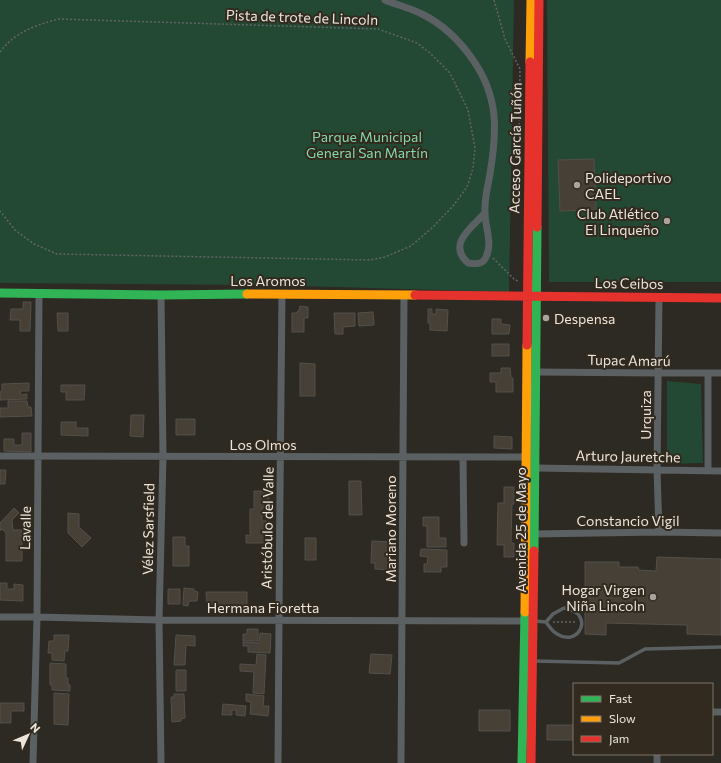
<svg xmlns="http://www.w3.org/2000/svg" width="721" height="763" font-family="Commissioner,sans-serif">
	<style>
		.green { fill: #234934 }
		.building { fill: #474036; stroke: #534f4a }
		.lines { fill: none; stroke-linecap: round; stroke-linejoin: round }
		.path { stroke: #626565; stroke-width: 1.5; stroke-dasharray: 2 2; stroke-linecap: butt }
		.lane { stroke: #5b6062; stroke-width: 3.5 }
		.street { stroke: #5b6062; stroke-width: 7 }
		.fast { stroke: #30b455; stroke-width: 9 }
		.slow { stroke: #ff9f0a; stroke-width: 9 }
		.jam { stroke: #e5322d; stroke-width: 9 }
		.poi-dot { fill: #a8a39c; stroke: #322a1e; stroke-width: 1.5 }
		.labels { text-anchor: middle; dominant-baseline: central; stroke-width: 4; stroke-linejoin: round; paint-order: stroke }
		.street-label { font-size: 14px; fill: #eae5dd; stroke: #322a1e }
		.park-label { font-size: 14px; fill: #81d8a9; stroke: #322a1e }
		.poi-label { font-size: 14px; fill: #eae5dd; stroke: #322a1e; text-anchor: start }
	</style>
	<rect width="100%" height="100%" fill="#2d2923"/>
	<path class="green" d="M0 0H514L509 292 267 285 0 283Z
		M547 0H721V282H549Z
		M667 381 701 384 703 463 667 464Z"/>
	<path class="building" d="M594 159 596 210 560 211 558 160Z
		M23 302H31L30 331H20V320H10L11 309H23Z
		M300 306 308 307V318H304V332H292V313H296L299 310Z
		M428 309H432V314H436V309L448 310 447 331 430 330V323H428Z
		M373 312 374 325 359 326 358 313Z
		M57 313H68V331H58Z
		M334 313H355V326L343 327V334H335Z
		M492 319H501V324L510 325 509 334H492Z
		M492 344H509V356H492Z
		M300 363 315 364V396H300Z
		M501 368H510L511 378H513V392H496V382H490V373H501Z
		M29 383V391H20L21 395 27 394V399L0 400V392L2 391V384Z
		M61 385H85L84 400H66V392H61Z
		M8 401H27L28 407H31L32 416 0 417V408H8Z
		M131 415H144L143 437 130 436Z
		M176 419H195V435H176Z
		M61 422H76V428H88V436L61 435Z
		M22 433H31V452L4 451V439H14V445H22Z
		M494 436 512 437V449L494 448Z
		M0 470H6L5 484H0Z
		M349 481H361L362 515H349Z
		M504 487H514V504H512L511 543H514V557H504V545H497L498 503H504Z
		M254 491H269V508H262V521H267V526L261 534H269L268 543H246V535L250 536V509H254Z
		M14 508 19 513 12 520 13 530H22V561H6V533L2 529 0 531V523Z
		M68 513 79 514V527L91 538 82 547 68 533Z
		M423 517H439V538H446V547H427V526H423Z
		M173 537H185V546H189V566H173Z
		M305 538H316V560H305Z
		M372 541 392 542 391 570 375 569V563H371Z
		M421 549 447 550V567H441V572H424V564H427L428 557 420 556Z
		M657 557 721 559V635L687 634V625L606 623V635L585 634V562H619V567H638L639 570 656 571Z
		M0 583H7V589H14V584L23 585V601L0 600Z
		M184 588 194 589V591L198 592 197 601H189L188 606 183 605Z
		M168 589H180V604H168Z
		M206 592H247V609H212L211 604H207Z
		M247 629H258V641H243V634H247Z
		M260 633 271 634 270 653 248 652V646H243V642L259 643Z
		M54 635H69L68 651H65L64 661 52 660V653H48L49 641H54Z
		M176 635 195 636V646L186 645 185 665H174Z
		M257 654 266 655 264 694 253 693 254 672 240 671V664L256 665Z
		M371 654 392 655 390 674 369 673Z
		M50 663 66 664V678H68V685H70V691L52 690V685H50Z
		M176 670H186V691H176Z
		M54 693 69 694 68 725 54 724Z
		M174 694H184L185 718 181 719V721L172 722 171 697H174Z
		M246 694 264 696 263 706H269L268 716 250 714 251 702 246 701Z
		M0 703H24V711H11V723H0Z
		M223 704 246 706 245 716 236 715V710H232V715H222Z
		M479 710H510V731H479Z
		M547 725H573V740H547Z"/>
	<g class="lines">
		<path class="path" d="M494 0 505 39 520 69 519 135
			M0 52C15 32 34 26 58 19L378 29 417 43 430 53 450 73 468 110 475 148 473 168 467 187 453 206 433 227 411 246 385 257 370 260 57 254 34 244 15 230 0 211
			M493 258 515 280 518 281
			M553 622H576"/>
		<path class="lane" d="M535 621 546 622 553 614 564 608C596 613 579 648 557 634 552 631 549 626 546 622
			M534 661 619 663 645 649 721 647"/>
		<path class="street" d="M385 0C397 5 410 8 422 14 442 24 460 41 473 60 499 97 497 131 490 174 488 186 484 199 485 213 485 227 493 243 486 257 483 265 475 264 468 263 447 244 471 228 485 213
			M536 372 658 373H721
			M0 456 525 457
			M463 457 464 543
			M535 468 721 471
			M708 470V373
			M659 532 657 469 659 298
			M534 534 659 532 721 533
			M0 617H37L159 620 525 621
			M712 712H721
			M33 763 37 617 39 293
			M161 763 159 620 163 456 161 295
			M278 763C278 607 281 450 282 294
			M401 763C403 607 402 451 404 295
			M657 763V754"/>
		<path class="fast" d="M0 293 161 295 247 294
			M534 551 537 227
			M522 763 525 612"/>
		<path class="slow" d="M530 62 531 0
			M247 294 415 295
			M525 612 527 345"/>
		<path class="jam" d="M537 227 539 0
			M415 295 721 298
			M527 345 530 62
			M531 763 534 551"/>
	</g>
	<g class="poi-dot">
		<circle cx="577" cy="185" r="4"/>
		<circle cx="667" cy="221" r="4"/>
		<circle cx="546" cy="318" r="4"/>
		<circle cx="653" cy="597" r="4"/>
	</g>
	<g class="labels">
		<g class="street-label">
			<text transform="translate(302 17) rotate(2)">Pista de trote de Lincoln</text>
			<text transform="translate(515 148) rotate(-89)">Acceso García Tuñón</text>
			<text x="268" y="280">Los Aromos</text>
			<text transform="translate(629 283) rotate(1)">Los Ceibos</text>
			<text transform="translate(629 360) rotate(1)">Tupac Amarú</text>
			<text transform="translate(645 415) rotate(-90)">Urquiza</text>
			<text x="263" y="444">Los Olmos</text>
			<text transform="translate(628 456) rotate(1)">Arturo Jauretche</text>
			<text x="628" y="520">Constancio Vigil</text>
			<text transform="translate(25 528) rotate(-89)">Lavalle</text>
			<text transform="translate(267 528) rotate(-89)">Aristóbulo del Valle</text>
			<text transform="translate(148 529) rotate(-89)">Vélez Sarsfield</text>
			<text transform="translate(390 529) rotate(-90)">Mariano Moreno</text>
			<text transform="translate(520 530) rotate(-90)">Avenida 25 de Mayo</text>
			<text x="263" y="607">Hermana Fioretta</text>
		</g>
		<g class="park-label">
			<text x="367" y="136">Parque Municipal<tspan x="367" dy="16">General San Martín</tspan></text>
		</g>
		<g class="poi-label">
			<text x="585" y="177">Polideportivo<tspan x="585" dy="16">CAEL</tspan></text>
			<text x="659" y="213" text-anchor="end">Club Atlético<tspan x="659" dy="16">El Linqueño</tspan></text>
			<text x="554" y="318">Despensa</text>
			<text x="645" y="589" text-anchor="end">Hogar Virgen<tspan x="645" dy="16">Niña Lincoln</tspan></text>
		</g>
	</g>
	<rect x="573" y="683" width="140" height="72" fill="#322a1e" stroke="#7c756a"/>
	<rect x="581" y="696" width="20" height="6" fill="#30b455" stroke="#7c756a"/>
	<text x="609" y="703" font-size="12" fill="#eae5dd">Fast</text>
	<rect x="581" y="716" width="20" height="6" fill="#ff9f0a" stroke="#7c756a"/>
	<text x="609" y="723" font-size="12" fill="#eae5dd">Slow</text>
	<rect x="581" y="736" width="20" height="6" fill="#e5322d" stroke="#7c756a"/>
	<text x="609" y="743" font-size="12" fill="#eae5dd">Jam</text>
	<g transform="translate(28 735) rotate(46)" stroke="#322a1e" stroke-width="3" paint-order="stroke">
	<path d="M0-3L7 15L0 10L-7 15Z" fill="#eae5dd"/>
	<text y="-6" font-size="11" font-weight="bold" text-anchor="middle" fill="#eae5dd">N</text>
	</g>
</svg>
